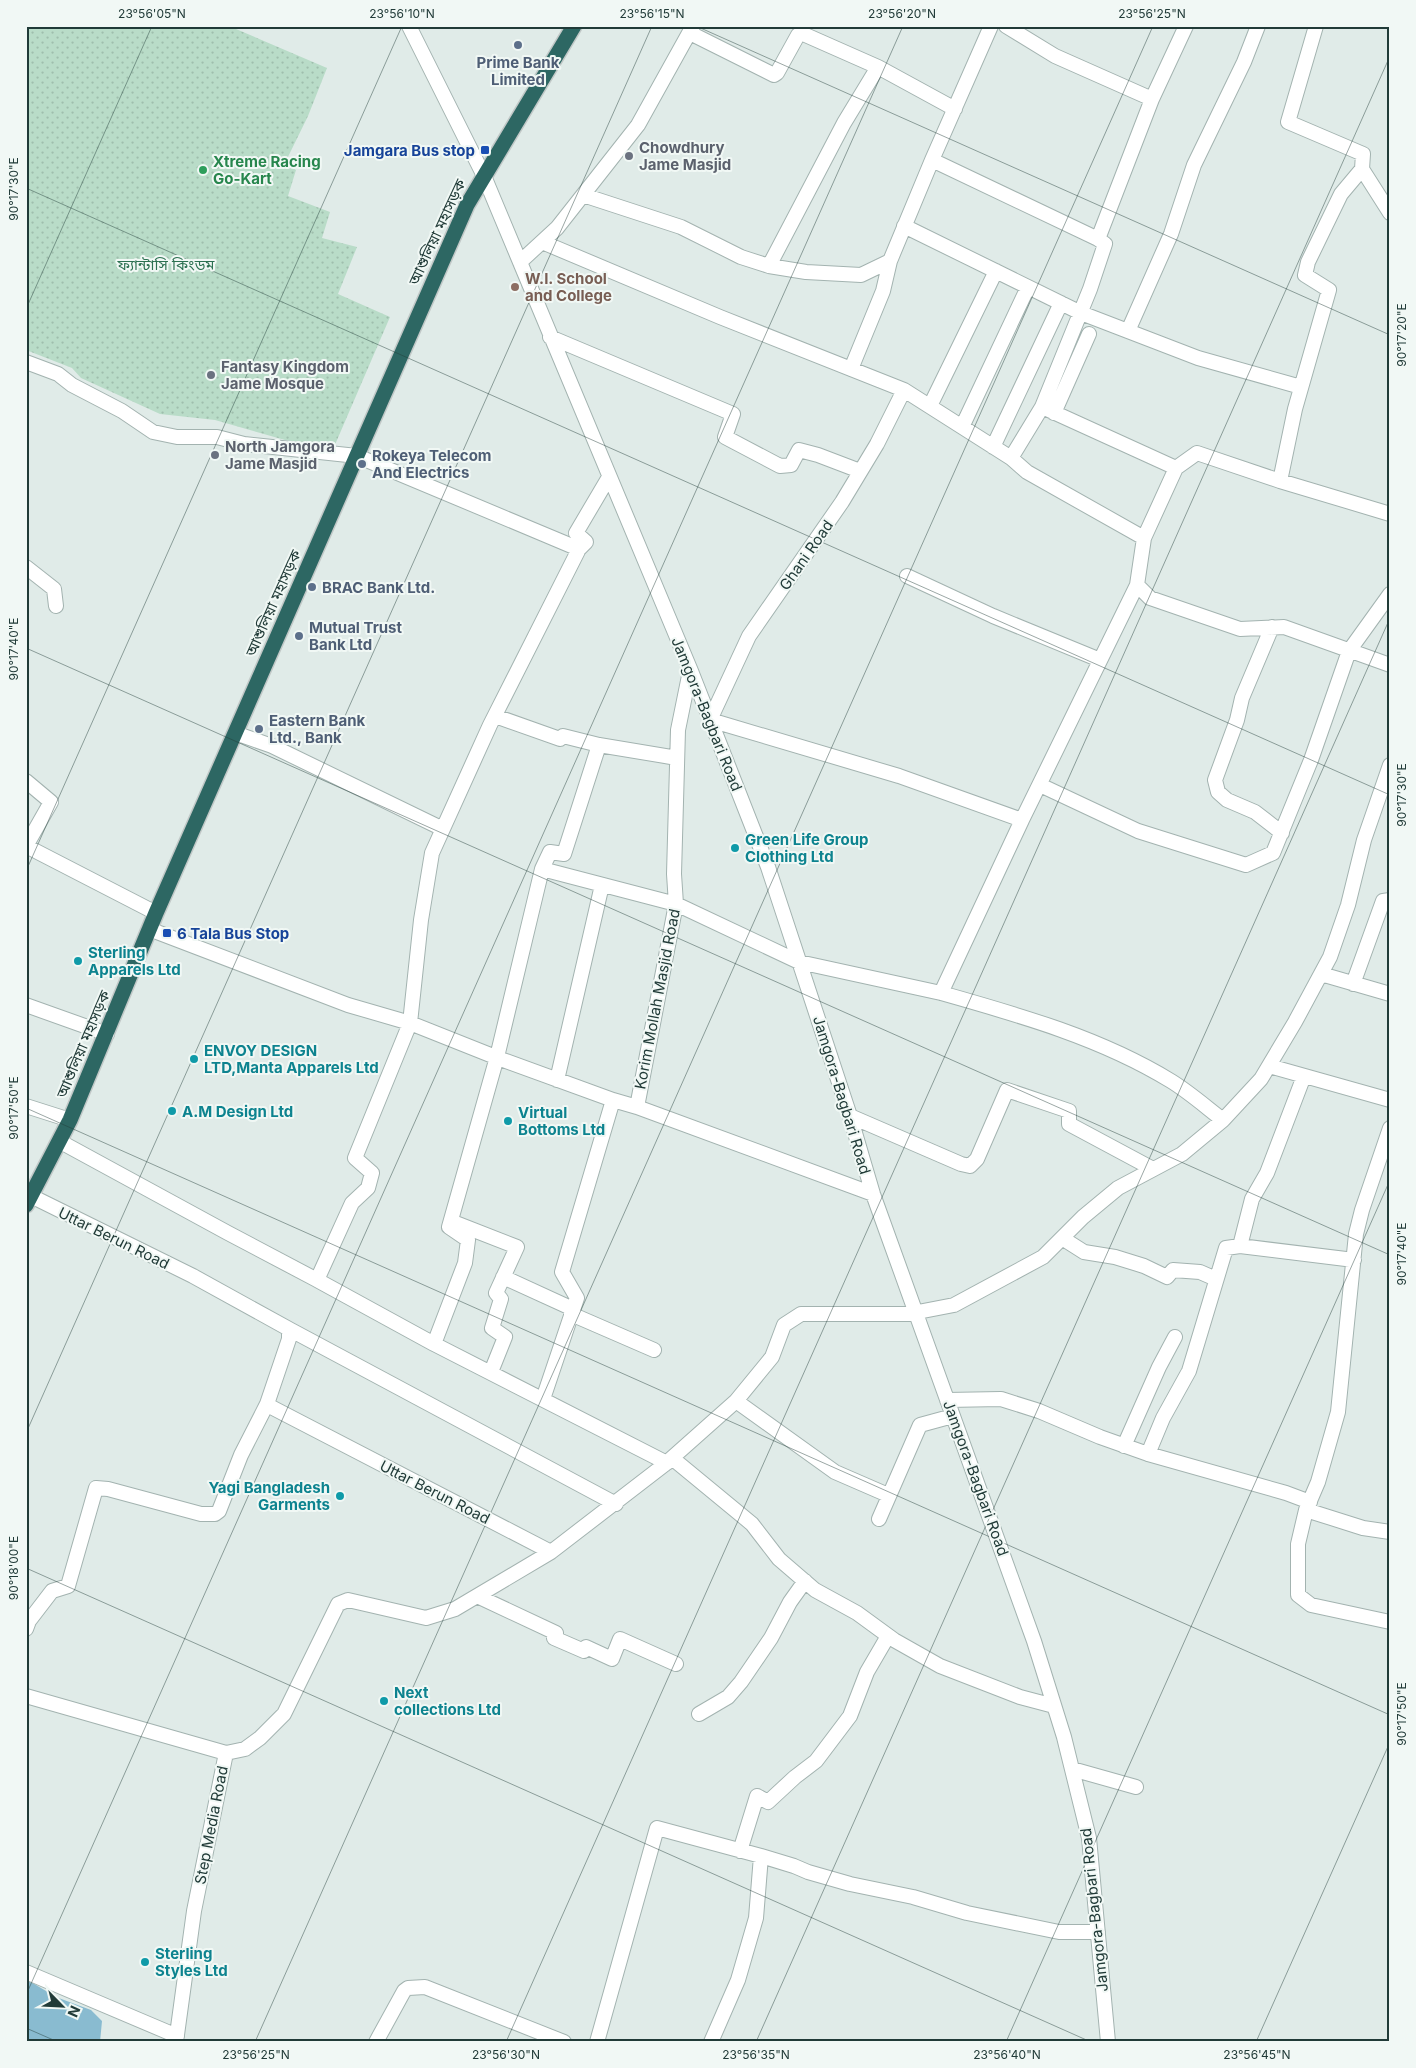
<svg xmlns="http://www.w3.org/2000/svg" width="1416" height="2068" font-family="Inter,'Noto Sans Bengali',sans-serif">
	<style>
		.park { fill: url(#park-dots) }
		.water { fill: #89bbd0 }
		.lines { fill: none; stroke-linecap: round; stroke-linejoin: round }
		.minor-casing { stroke: #a3b3b0; stroke-width: 16 }
		.highway-casing { stroke: #c1c8c7; stroke-width: 18 }
		.minor { stroke: #fff; stroke-width: 14 }
		.highway { stroke: #2d6763; stroke-width: 15 }
		.ticks { fill: none; stroke: #213b38; stroke-width: 1; stroke-opacity: 0.45 }
		.service-dot { fill: #5c6f8a; stroke: #f1f8f5; stroke-width: 2 }
		.transit-dot { fill: #1a4fb4; stroke: #f1f8f5; stroke-width: 2 }
		.worship-dot { fill: #6b7280; stroke: #f1f8f5; stroke-width: 2 }
		.leisure-dot { fill: #2e9e5b; stroke: #f1f8f5; stroke-width: 2 }
		.education-dot { fill: #8d6e63; stroke: #f1f8f5; stroke-width: 2 }
		.culture-dot { fill: #0f9aa8; stroke: #f1f8f5; stroke-width: 2 }
		.labels { text-anchor: middle; dominant-baseline: central; stroke-width: 4; stroke-linejoin: round; paint-order: stroke }
		.service-label { font-size: 15px; font-weight: bold; fill: #4e5e75; stroke: #f1f8f5; text-anchor: start }
		.worship-label { font-size: 15px; font-weight: bold; fill: #5b616d; stroke: #f1f8f5; text-anchor: start }
		.transit-label { font-size: 15px; font-weight: bold; fill: #164399; stroke: #f1f8f5; text-anchor: end }
		.leisure-label { font-size: 15px; font-weight: bold; fill: #27864d; stroke: #f1f8f5; text-anchor: start }
		.street-label { font-size: 15px; fill: #213b38; stroke: #f1f8f5 }
		.park-label { font-size: 15px; fill: #2c7151; stroke: #f1f8f5 }
		.education-label { font-size: 15px; font-weight: bold; fill: #785e54; stroke: #f1f8f5; text-anchor: start }
		.culture-label { font-size: 15px; font-weight: bold; fill: #0d838f; stroke: #f1f8f5; text-anchor: start }
		.neatline { fill: none; stroke: #213b38; stroke-width: 2 }
		.ticks-label { font-size: 12px; text-anchor: middle; fill: #213b38 }
	</style>
	<defs>
		<pattern id="park-dots" width="8" height="8" patternUnits="userSpaceOnUse" patternTransform="scale(1.25)"><rect width="8" height="8" fill="#b9dcc8"/><path d="M2 2h.1M6 6h.1" fill="none" stroke="#9fbead" stroke-width="1.8" stroke-linecap="round"/></pattern>
	</defs>
	<rect width="100%" height="100%" fill="#e0ebe8"/>
	<path class="park" d="M26 26H229L327 68 308 116 285 163 296 170 288 196 330 212 322 238 357 247 338 294 390 317 334 447 285 440 215 420 160 414 81 378 72 368 26 350Z"/>
	<path class="water" d="M26 1979 56 1997 91 2010 102 2021 100 2042H26Z"/>
	<g class="lines">
		<g class="minor-casing">
			<path id="minor" d="M409 26 484 176 691 671 768 867 850 1116 873 1194 1034 1641 1064 1737 1089 1838 1108 2042
				M1006 26 1055 56 1152 99
				M1316 26 1288 122 1363 154 1362 169 1341 194 1308 262 1305 275 1329 290 1295 409 1280 481 1390 514
				M690 33 774 75 777 73 798 35 801 33 878 67 955 109
				M932 160 1098 239
				M1362 169 1390 213
				M583 195 681 227 741 257 769 266 806 272 861 275 890 261 932 160 991 26
				M904 226 1081 313 1198 358 1301 387
				M542 242 720 317 904 390 1011 458 1027 472 1144 538 1137 585 1150 598 1240 629 1284 627 1390 665
				M520 262 557 228 638 125 693 26
				M769 266 844 123 878 67
				M1128 331 1171 234 1194 165 1244 62 1258 26
				M550 337 733 414 725 437 780 466 791 465 799 450 818 455 860 471
				M26 362 58 374 72 385 122 411 153 432 177 437H217L244 444 357 456 579 549
				M851 369 883 291 890 261
				M904 390 877 444 842 502 749 636 710 720 899 776 1022 820 1137 585
				M930 406 996 271
				M1042 407 1176 468
				M1054 413 1089 334
				M962 427 1028 287
				M993 447 1061 303
				M1011 458 1042 407 1090 289 1105 244 1098 239 1152 99 1186 26
				M1144 538 1176 468 1197 453 1280 481
				M26 567 54 589 56 606
				M907 576 993 616 1100 660
				M1272 627 1242 698 1237 720 1215 780 1218 792 1227 800 1255 812 1282 833
				M495 716 560 739 563 736 599 745 677 758
				M235 733 272 746 443 829
				M26 781 51 802 26 846 156 913
				M1040 785 1138 831 1246 865 1273 853 1311 760 1349 651 1390 594
				M542 869 550 852 564 854 599 745
				M149 929 348 1005 410 1023 503 1060 613 1100
				M1321 974 1390 994
				M1353 984 1383 901 1390 900
				M941 993C1019 1015 1101 1038 1171 1081 1189 1092 1206 1107 1223 1120
				M26 1005 107 1034
				M1269 1066 1390 1100
				M557 1080 602 885
				M26 1106 70 1120
				M637 1107 873 1194
				M850 1116 961 1164 970 1166 977 1159 1007 1090 1069 1111V1124L1153 1169
				M1390 1128 1362 1210 1356 1234 1338 1412 1318 1482 1306 1510 1298 1544V1595L1311 1605 1390 1622
				M59 1141 228 1233 317 1280 352 1203 368 1188 372 1173 355 1158 410 1023 421 920 432 853 490 725 579 549 586 542 576 533 609 477
				M31 1196 193 1276 289 1329V1339L267 1404 273 1408 551 1552 455 1609 426 1618 348 1600 338 1604 284 1714 260 1738 245 1749 226 1753
				M453 1222 517 1247 496 1293 501 1299 492 1328 505 1337 491 1372
				M1062 1238 1084 1252 1115 1257 1144 1266 1167 1277 1173 1270 1200 1272 1216 1279
				M1240 1246 1354 1260
				M503 1277 573 1309
				M317 1280 434 1344 667 1463
				M571 1314 654 1350
				M289 1329 616 1504
				M434 1344 465 1263 468 1240 449 1227 497 1057 542 869 676 904 799 962 941 993 1022 820
				M543 1399 577 1298 562 1272 613 1100 637 1107 676 904 674 874 678 730 690 671
				M947 1400 1001 1399 1039 1411 1100 1437 1148 1454 1286 1493 1310 1502
				M736 1401 835 1472 888 1495
				M1124 1446 1159 1367 1175 1337
				M1148 1454 1163 1418 1189 1371 1226 1248 1240 1246 1252 1199 1267 1173 1304 1076
				M672 1458 752 1524 779 1559 815 1590 857 1613 894 1640 940 1666 1020 1697 1054 1706
				M1306 1510 1363 1528 1390 1532
				M879 1519 920 1425 953 1416
				M551 1552 664 1465 736 1401 772 1357 784 1325 801 1314H918L923 1311 954 1305 1043 1257 1083 1217 1118 1188 1182 1154 1223 1120 1261 1079 1295 1022 1330 957 1348 905 1364 840 1390 765
				M477 1596 556 1633 554 1638 584 1651 586 1647 612 1659 620 1639 676 1664
				M26 1629 29 1621 52 1591 68 1586 96 1488 108 1489 201 1514H215L219 1511 241 1455 267 1404
				M26 1696 226 1753 194 1911 176 2042
				M699 1714 728 1697 741 1682 771 1638 790 1602 805 1581
				M1072 1769 1136 1787
				M740 1851 757 1796 768 1802 795 1777 816 1761 850 1716 867 1672 888 1636
				M26 1972 177 2036
				M376 2042 404 1991 408 1988 425 1987 564 2042
				M597 2042 657 1828 761 1856
				M711 2042 738 1980 756 1918 761 1856 794 1866 808 1872 850 1884 913 1897 967 1913 1059 1932H1098"/>
		</g>
		<g class="highway-casing">
			<path id="highway" d="M26 1205 70 1120 156 913 467 205 574 26"/>
		</g>
		<use href="#minor" class="minor"/>
		<use href="#highway" class="highway"/>
	</g>
	<path class="ticks" d="M696 26 1390 335M26 188 1390 795M26 309 152 26M26 648 1390 1255M26 871 402 26M26 1108 1390 1715M26 1433 652 26M26 1568 1091 2042M26 1995 903 26M26 2028 58 2042M255 2042 1153 26M506 2042 1390 56M756 2042 1390 618M1006 2042 1390 1180M1256 2042 1390 1742"/>
	<g class="service-dot">
		<circle cx="518" cy="45" r="5"/>
		<circle cx="362" cy="464" r="5"/>
		<circle cx="312" cy="587" r="5"/>
		<circle cx="299" cy="636" r="5"/>
		<circle cx="259" cy="729" r="5"/>
	</g>
	<g class="transit-dot">
		<rect x="480" y="145" width="10" height="10" rx="2.5"/>
		<rect x="162" y="928" width="10" height="10" rx="2.5"/>
	</g>
	<g class="worship-dot">
		<circle cx="629" cy="156" r="5"/>
		<circle cx="211" cy="375" r="5"/>
		<circle cx="215" cy="455" r="5"/>
	</g>
	<circle class="leisure-dot" cx="203" cy="170" r="5"/>
	<circle class="education-dot" cx="515" cy="287" r="5"/>
	<g class="culture-dot">
		<circle cx="735" cy="848" r="5"/>
		<circle cx="78" cy="961" r="5"/>
		<circle cx="194" cy="1059" r="5"/>
		<circle cx="172" cy="1111" r="5"/>
		<circle cx="508" cy="1121" r="5"/>
		<circle cx="340" cy="1496" r="5"/>
		<circle cx="384" cy="1701" r="5"/>
		<circle cx="145" cy="1962" r="5"/>
	</g>
	<g class="labels">
		<g class="service-label">
			<text x="518" y="62" text-anchor="middle">Prime Bank<tspan x="518" dy="17">Limited</tspan></text>
			<text x="372" y="455">Rokeya Telecom<tspan x="372" dy="17">And Electrics</tspan></text>
			<text x="322" y="587">BRAC Bank Ltd.</text>
			<text x="309" y="627">Mutual Trust<tspan x="309" dy="17">Bank Ltd</tspan></text>
			<text x="269" y="720">Eastern Bank<tspan x="269" dy="17">Ltd., Bank</tspan></text>
		</g>
		<g class="worship-label">
			<text x="639" y="147">Chowdhury<tspan x="639" dy="17">Jame Masjid</tspan></text>
			<text x="221" y="366">Fantasy Kingdom<tspan x="221" dy="17">Jame Mosque</tspan></text>
			<text x="225" y="446">North Jamgora<tspan x="225" dy="17">Jame Masjid</tspan></text>
		</g>
		<g class="transit-label">
			<text x="475" y="150">Jamgara Bus stop</text>
			<text x="177" y="933" text-anchor="start">6 Tala Bus Stop</text>
		</g>
		<g class="leisure-label">
			<text x="213" y="161">Xtreme Racing<tspan x="213" dy="17">Go-Kart</tspan></text>
		</g>
		<g class="street-label">
			<text transform="translate(437 232) rotate(-65)">আশুলিয়া মহাসড়ক</text>
			<text transform="translate(806 555) rotate(-55)">Ghani Road</text>
			<text transform="translate(273 603) rotate(-66)">আশুলিয়া মহাসড়ক</text>
			<text transform="translate(707 714) rotate(68)">Jamgora-Bagbari Road</text>
			<text transform="translate(657 999) rotate(-79)">Korim Mollah Masjid Road</text>
			<text transform="translate(83 1044) rotate(-67)">আশুলিয়া মহাসড়ক</text>
			<text transform="translate(842 1095) rotate(73)">Jamgora-Bagbari Road</text>
			<text transform="translate(114 1238) rotate(26)">Uttar Berun Road</text>
			<text transform="translate(976 1478) rotate(70)">Jamgora-Bagbari Road</text>
			<text transform="translate(435 1492) rotate(27)">Uttar Berun Road</text>
			<text transform="translate(211 1825) rotate(-79)">Step Media Road</text>
			<text transform="translate(1094 1910) rotate(-96)">Jamgora-Bagbari Road</text>
		</g>
		<g class="park-label">
			<text x="166" y="264">ফ্যান্টাসি কিংডম</text>
		</g>
		<g class="education-label">
			<text x="525" y="278">W.I. School<tspan x="525" dy="17">and College</tspan></text>
		</g>
		<g class="culture-label">
			<text x="745" y="839">Green Life Group<tspan x="745" dy="17">Clothing Ltd</tspan></text>
			<text x="88" y="952">Sterling<tspan x="88" dy="17">Apparels Ltd</tspan></text>
			<text x="204" y="1050">ENVOY DESIGN<tspan x="204" dy="17">LTD,Manta Apparels Ltd</tspan></text>
			<text x="182" y="1111">A.M Design Ltd</text>
			<text x="518" y="1112">Virtual<tspan x="518" dy="17">Bottoms Ltd</tspan></text>
			<text x="330" y="1487" text-anchor="end">Yagi Bangladesh<tspan x="330" dy="17">Garments</tspan></text>
			<text x="394" y="1692">Next<tspan x="394" dy="17">collections Ltd</tspan></text>
			<text x="155" y="1953">Sterling<tspan x="155" dy="17">Styles Ltd</tspan></text>
		</g>
	</g>
	<rect width="1416" height="2068" fill="none" stroke="#f1f8f5" stroke-width="55"/>
	<g transform="translate(62 2006) rotate(114)" stroke="#f1f8f5" stroke-width="4" paint-order="stroke">
	<path d="M0-4L9 19L0 12L-9 19Z" fill="#213b38"/>
	<text y="-8" font-size="14" font-weight="bold" text-anchor="middle" fill="#213b38">N</text>
	</g>
	<rect x="28" y="28" width="1360" height="2012" class="neatline"/>
	<g class="ticks-label">
		<text x="152" y="18">23°56'05"N</text>
		<text x="402" y="18">23°56'10"N</text>
		<text x="652" y="18">23°56'15"N</text>
		<text x="902" y="18">23°56'20"N</text>
		<text x="1152" y="18">23°56'25"N</text>
		<text transform="translate(14 189) rotate(-90)" y="4">90°17'30"E</text>
		<text transform="translate(1402 335) rotate(-90)" y="4">90°17'20"E</text>
		<text transform="translate(14 649) rotate(-90)" y="4">90°17'40"E</text>
		<text transform="translate(1402 795) rotate(-90)" y="4">90°17'30"E</text>
		<text transform="translate(14 1108) rotate(-90)" y="4">90°17'50"E</text>
		<text transform="translate(1402 1254) rotate(-90)" y="4">90°17'40"E</text>
		<text transform="translate(14 1568) rotate(-90)" y="4">90°18'00"E</text>
		<text transform="translate(1402 1714) rotate(-90)" y="4">90°17'50"E</text>
		<text x="256" y="2059">23°56'25"N</text>
		<text x="506" y="2059">23°56'30"N</text>
		<text x="756" y="2059">23°56'35"N</text>
		<text x="1007" y="2059">23°56'40"N</text>
		<text x="1257" y="2059">23°56'45"N</text>
	</g>
</svg>
